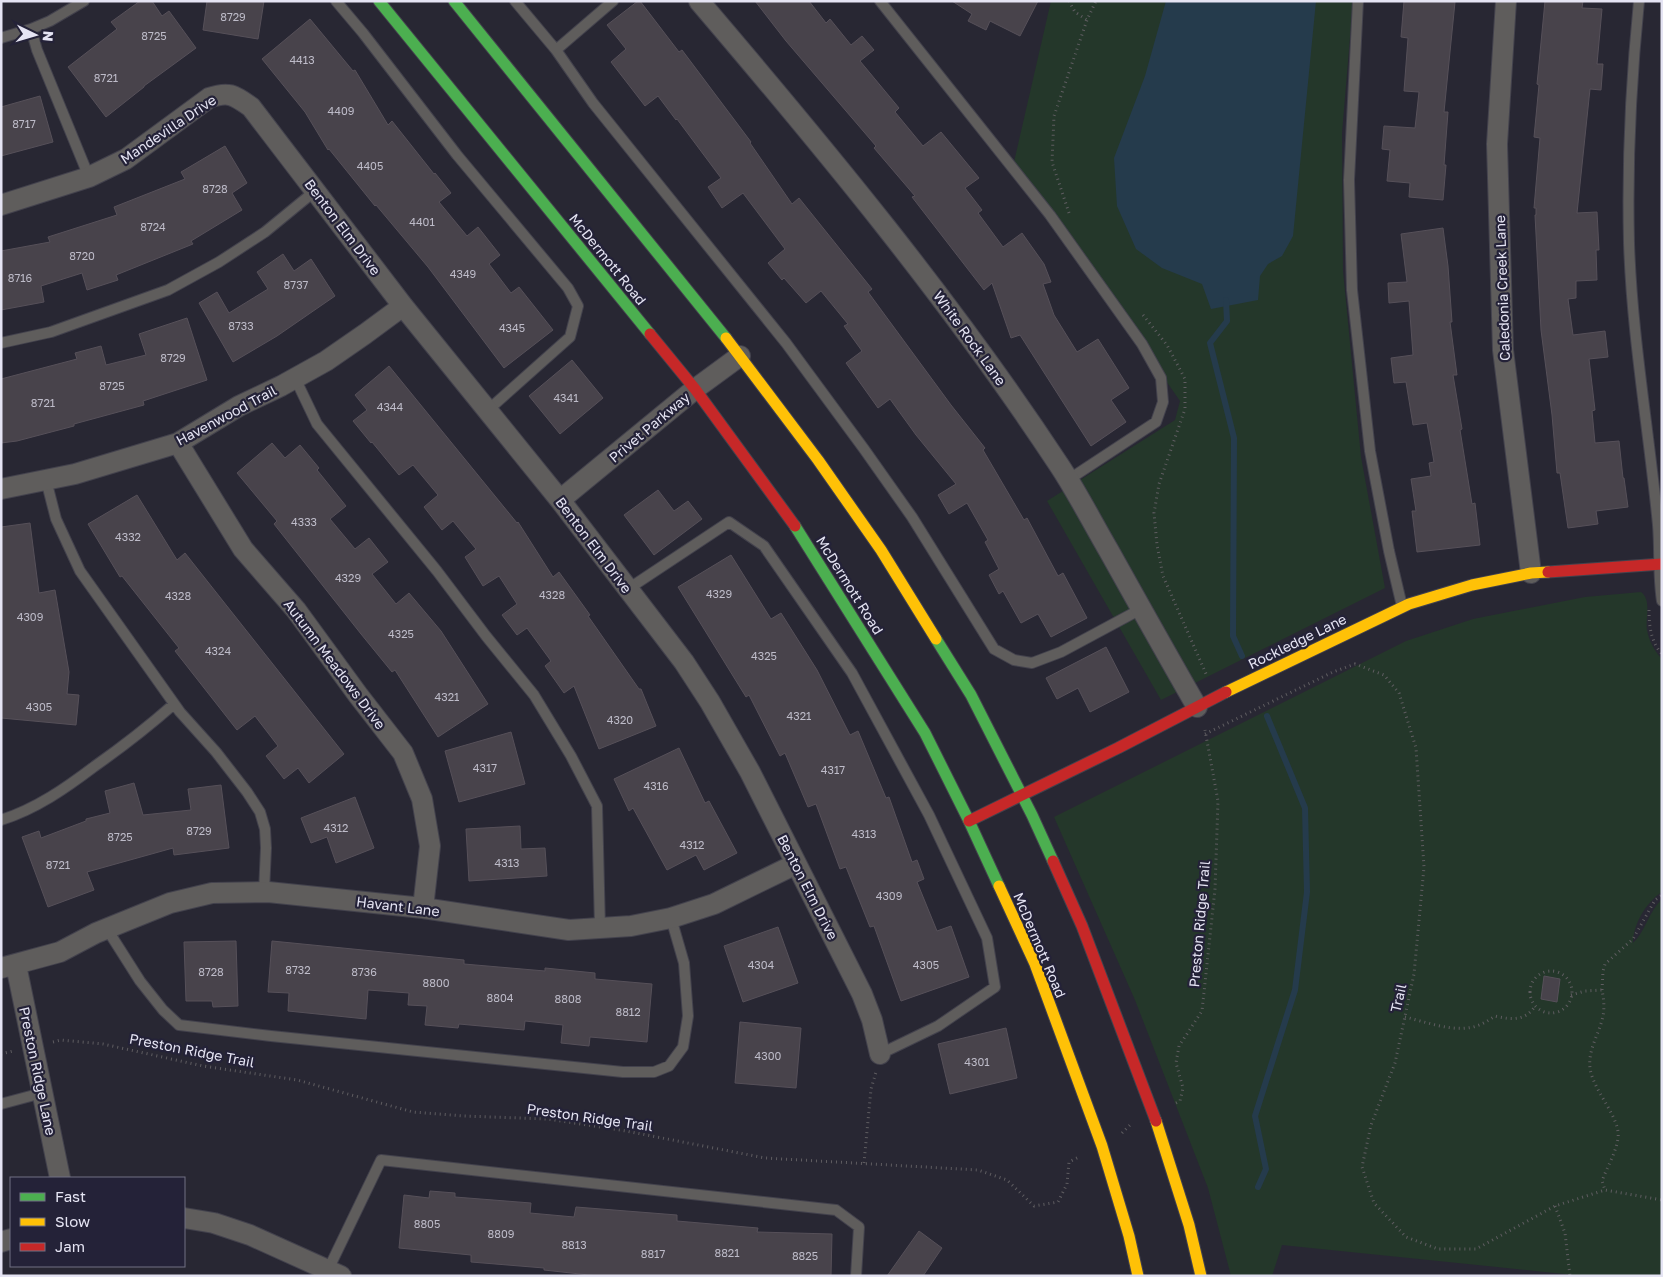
<svg xmlns="http://www.w3.org/2000/svg" width="1663" height="1277" font-family="'Golos Text',sans-serif">
	<style>
		.green { fill: #24372a }
		.water { fill: #253b4c }
		.lines { fill: none; stroke-linecap: round; stroke-linejoin: round }
		.stream { stroke: #253b4c; stroke-width: 6 }
		.building { fill: #48434b; stroke: #565059 }
		.lane-casing { stroke: #43424d; stroke-width: 12 }
		.street-casing { stroke: #43424d; stroke-width: 22 }
		.fast-casing { stroke: #43424d; stroke-width: 13 }
		.slow-casing { stroke: #43424d; stroke-width: 13 }
		.jam-casing { stroke: #43424d; stroke-width: 13 }
		.path { stroke: #5f5d61; stroke-width: 3; stroke-dasharray: 1 4; stroke-linecap: butt }
		.lane { stroke: #5f5d5c; stroke-width: 10 }
		.street { stroke: #5f5d5c; stroke-width: 20 }
		.fast { stroke: #4caf50; stroke-width: 11 }
		.slow { stroke: #ffc107; stroke-width: 11 }
		.jam { stroke: #c62828; stroke-width: 11 }
		.labels { text-anchor: middle; dominant-baseline: central; stroke-width: 4.5; stroke-linejoin: round; paint-order: stroke }
		.number-label { font-size: 11px; fill: #bebcc9 }
		.street-label { font-size: 14px; fill: #e5e4f3; stroke: #242238 }
	</style>
	<rect width="100%" height="100%" fill="#282733"/>
	<path class="green" d="M1051 1H1353L1342 133 1343 271 1361 457 1385 588 1161 700 1047 501 1175 420 1180 401 1014 162Z
		M1641 592C1652 600 1645 618 1647 630 1649 641 1655 652 1662 659V892C1646 902 1633 925 1633 943 1645 932 1649 911 1662 899V1276H1584L1282 1245 1272 1276H1231L1208 1188 1135 1000 1054 817 1406 641 1473 619 1585 597Z"/>
	<path class="water" d="M1166 1H1316L1293 236 1282 256 1268 264 1260 276 1258 300 1211 309 1202 284 1162 268 1136 249 1117 206 1114 158 1145 76Z"/>
	<g class="lines">
		<path class="stream" d="M1226 300 1227 321 1210 343 1234 438 1233 636 1242 656
			M1258 1187 1266 1169 1255 1116 1295 990 1307 892 1305 808 1267 716"/>
	</g>
	<path class="building" d="M140 1H152L162 16 169 11 196 48 144 86V87L106 117 68 67 117 29 111 22Z
		M207 1H264L258 39 203 30Z
		M638 1H640L679 52 682 50 751 142 750 143 792 204 799 198 872 289 868 292 951 405 985 448 983 450 1024 520 1027 518 1058 576 1063 573 1087 618 1051 637 1038 614 1021 623 1003 591 999 594 989 575 999 569 985 542 988 540 967 503 949 514 938 495 956 484 916 435 890 399 878 408 846 363 862 351 844 326 848 324 821 291 806 303 784 278 782 280 768 263 785 249 743 193 722 208 708 187 721 178 677 119 676 120 658 96 645 106 611 62 626 49 607 25Z
		M755 1H809L826 23 830 19 851 45 862 36 874 50 860 61 899 108 895 112 923 146 941 132 979 178 965 188 982 210 978 213 1003 247 1022 233 1044 264 1051 282 1043 284 1054 315 1077 352 1098 339 1129 388 1111 400 1126 422 1091 446 1020 335 1011 338 992 283 984 290 912 197 915 196 874 148 876 146 786 41Z
		M952 1H1038L1020 36 990 21 986 30 968 21 972 14Z
		M1404 1 1455 2 1444 112H1448L1444 165H1446L1443 200 1409 197 1410 183 1387 181 1390 150 1382 149 1384 126 1415 128 1419 92 1404 91 1408 38 1401 37Z
		M1545 1H1583L1582 8 1602 9 1597 64H1603L1601 90 1590 89 1577 213 1597 212 1599 250H1596L1597 280 1576 281V298L1568 299 1573 335 1605 331 1608 357 1589 359 1595 410 1592 411 1595 443 1619 441 1623 478H1624L1628 507 1596 511 1598 524 1568 528 1560 473H1557L1552 415 1541 330 1535 215H1536V208H1534L1540 138 1534 137 1539 85 1537 84Z
		M310 19 353 71 355 70 388 125 392 121 434 174 435 173 451 193 439 202 467 236 478 227 500 255 489 264 511 293 519 287 553 330 504 368 428 267 376 205 375 206 329 149 328 150 305 112 262 59Z
		M40 96 53 142 1 156V107Z
		M225 146 247 183 232 193 242 210 191 241 193 244 116 275 118 280 87 290 82 273 41 286 44 302 1 310V251L50 242 48 237 117 215 114 207 185 179 181 172Z
		M1443 228 1448 266 1452 322H1450L1457 375H1453L1462 429 1460 430 1472 504 1475 503 1480 545 1417 552 1412 511H1416L1411 479 1431 476 1429 463 1434 462 1427 423 1413 425 1406 382 1394 383 1391 358 1413 355 1409 301 1389 303 1388 283 1407 282 1401 234Z
		M283 254 294 271 311 259 335 296 277 336 233 362 199 303 217 292 229 313 268 289 257 272Z
		M187 318 207 380 143 401 144 405 74 424V426L17 441 1 443V379L77 359 75 353 101 346 106 365 146 355 139 334Z
		M572 360 603 398 560 434 529 396Z
		M389 366 517 523 518 522 553 577 559 572 590 615 588 616 639 689H641L656 726 599 749 574 686 564 693 545 666 551 661 527 628 517 635 502 615 517 604 499 576 483 586 465 557 476 549 453 521 442 530 424 507 438 495 413 465 399 475 372 442 371 443 353 421 367 410 355 395Z
		M272 443 285 458 300 445 319 468 317 470 346 506 330 519 355 549 369 538 388 562 372 574 396 604 409 593 441 631 488 704 438 737 395 670 392 672 361 634 274 524 277 521 237 473Z
		M658 490 674 511 688 501 702 519 654 555 624 515Z
		M137 495 177 560 185 553 344 754 309 783 298 768 284 779 266 756 278 746 255 716 237 730 175 651 179 648 122 576 120 577 88 524Z
		M30 523 39 593 55 590 69 672 67 694 79 695 76 725 1 718V527Z
		M731 555 771 619 781 613 817 670 850 735 858 731 886 798 889 797 912 862 917 860 924 879 917 882 937 931 951 926 969 977 901 1001 874 926 870 927 846 867 840 869 816 804 808 807 785 753 780 756 749 695 746 697 678 587Z
		M1106 647 1129 692 1090 712 1078 688 1057 699 1046 678Z
		M511 732 525 784 459 802 445 751Z
		M679 748 705 803 709 801 737 853 704 870 696 855 667 870 633 808 629 811 614 779Z
		M134 783 143 815 191 810 188 789 221 785 229 848 174 855 173 848 87 872 94 890 48 907 22 837 39 831 41 838 86 821V819L110 813 105 791Z
		M355 797 374 848 336 863 327 837 311 843 301 818Z
		M520 826 521 849 545 848 547 876 469 881 466 829Z
		M778 927 798 983 743 1002 724 946Z
		M236 941 238 1006 213 1007 212 1001H186L184 942Z
		M272 941 464 960V964L545 971V968L595 973V979L652 984 647 1042 590 1037 589 1046 561 1043 563 1025 525 1021 524 1030 459 1024 458 1028 425 1025 427 1006 408 1005 409 993 368 990 366 1019 288 1011 289 993 268 992Z
		M1544 976 1560 979 1557 1002 1541 999Z
		M740 1022 801 1028 796 1088 735 1083Z
		M1006 1028 1017 1078 950 1094 938 1044Z
		M430 1191 455 1193V1197L531 1203 530 1213 574 1217 576 1207 677 1215V1221L758 1228 757 1232 832 1234 831 1276H598L544 1270V1268L471 1262V1255L399 1248 404 1195 429 1198Z
		M919 1231 942 1248 923 1276H887Z"/>
	<g class="lines">
		<g class="lane-casing">
			<path id="lane" d="M84 1 50 21 31 29 37 50 89 177
				M336 1 363 33 457 155 568 288 578 306 570 337 487 411
				M515 1 556 50
				M613 1 556 50 593 103 786 343 864 449 912 517 994 649 1014 660 1032 663 1061 652 1141 609
				M880 1 1050 215 1142 344 1161 378 1163 402 1156 422 1068 480
				M1358 1 1349 180 1352 290 1370 451 1389 551 1402 606
				M1639 1C1631 81 1627 162 1629 243 1632 337 1649 431 1658 525 1660 550 1658 576 1662 601
				M1 38 31 29
				M1 343 51 332 168 290 219 262 265 232 315 191
				M295 378 317 424 437 571 486 636 534 695 571 756 597 806 600 928
				M46 480 56 519 80 571 180 712 216 752 247 792 260 812 265 829 266 848 264 892
				M628 589 729 522 764 546 852 673 929 815 987 938 995 987 938 1026 880 1054
				M1 820C36 809 66 788 95 766 122 747 149 726 174 704
				M107 929 140 981 163 1010 179 1025 271 1036 623 1072H654L669 1066 683 1047 688 1016 684 963 671 918
				M1 1104 42 1093
				M328 1270 381 1160 836 1210 859 1227 856 1276"/>
		</g>
		<g class="street-casing">
			<path id="street" d="M699 1C826 150 951 301 1059 465 1077 492 1092 522 1109 551 1138 603 1167 655 1197 707
				M1506 1 1497 144 1503 350 1531 573
				M1 205 89 177 126 159 209 98C229 91 234 95 251 107L403 306 560 500 684 662 710 702 750 772 862 994 872 1020 880 1054
				M178 443 243 549 296 610 358 695 403 753 422 799 430 846 423 908
				M1 489 75 474 178 443 239 406 281 386 326 361 365 334 403 306
				M560 500 695 389 740 356
				M16 965 60 1178
				M1 968 60 952 96 933 170 903 212 893 268 892 423 908 569 930 631 926 671 918 714 904 796 864
				M184 1218 214 1223 250 1235 341 1276
				M1 1242 11 1239"/>
		</g>
		<g class="fast-casing">
			<path id="fast" d="M379 1 650 334
				M454 1 726 338
				M795 526 925 733 969 821 999 886
				M936 639 971 695 1032 815 1053 861"/>
		</g>
		<g class="slow-casing">
			<path id="slow" d="M726 338 818 460 881 550 936 639
				M1226 692 1409 604 1472 585 1531 573 1548 572
				M999 886 1035 964 1102 1146 1129 1236 1138 1276
				M1156 1121 1189 1225 1201 1276"/>
		</g>
		<g class="jam-casing">
			<path id="jam" d="M650 334 695 389 795 526
				M1548 572 1662 564
				M969 821 1118 748 1226 692
				M1053 861 1082 926 1156 1121"/>
		</g>
		<path class="path" d="M1069 1 1075 12 1087 20
			M1069 213 1052 162 1054 116 1087 20 1096 1
			M1143 315 1167 345 1185 379V409L1159 484 1154 513 1157 545 1163 576 1207 676
			M1649 610C1649 626 1651 642 1662 654
			M1205 734 1333 672 1355 664 1384 675 1399 693 1416 748 1424 867 1414 974 1395 1063 1371 1125 1362 1167 1374 1203 1406 1237 1438 1249H1476L1555 1206 1605 1190 1662 1200
			M1530 992a21 21 0 1 1 42 0a21 21 0 1 1-42 0Z
			M1602 990 1603 971 1605 964 1633 939 1655 900 1662 895
			M1571 995 1585 991 1602 990C1604 1000 1605 1010 1602 1020 1598 1036 1588 1050 1590 1068 1593 1091 1621 1118 1618 1138 1616 1153 1607 1167 1602 1181L1605 1190
			M1405 1017C1426 1022 1452 1032 1473 1027 1481 1025 1488 1021 1495 1016 1511 1020 1526 1021 1535 1006
			M53 1042 61 1040 103 1044 203 1066 297 1080 413 1112 464 1116 548 1119 626 1131 765 1158 978 1170 1007 1180 1034 1206 1058 1202 1067 1184 1069 1162 1079 1157
			M1 1054 13 1051
			M1176 1103 1180 1101 1183 1088 1176 1063 1179 1046 1202 1011 1215 889 1218 801 1205 730
			M1122 1133 1132 1123
			M864 1163 871 1089 876 1072
			M1555 1206 1565 1233 1570 1276"/>
		<use href="#lane" class="lane"/>
		<use href="#street" class="street"/>
		<use href="#fast" class="fast"/>
		<use href="#slow" class="slow"/>
		<use href="#jam" class="jam"/>
	</g>
	<g class="labels">
		<g class="number-label">
			<text x="233" y="16">8729</text>
			<text x="154" y="35">8725</text>
			<text x="302" y="59">4413</text>
			<text x="106" y="77">8721</text>
			<text x="341" y="110">4409</text>
			<text x="24" y="123">8717</text>
			<text x="370" y="165">4405</text>
			<text x="215" y="188">8728</text>
			<text x="422" y="221">4401</text>
			<text x="153" y="226">8724</text>
			<text x="82" y="255">8720</text>
			<text x="463" y="273">4349</text>
			<text x="20" y="277">8716</text>
			<text x="296" y="284">8737</text>
			<text x="241" y="325">8733</text>
			<text x="512" y="327">4345</text>
			<text x="173" y="357">8729</text>
			<text x="112" y="385">8725</text>
			<text x="566" y="397">4341</text>
			<text x="43" y="402">8721</text>
			<text x="390" y="406">4344</text>
			<text x="304" y="521">4333</text>
			<text x="128" y="536">4332</text>
			<text x="348" y="577">4329</text>
			<text x="719" y="593">4329</text>
			<text x="552" y="594">4328</text>
			<text x="178" y="595">4328</text>
			<text x="30" y="616">4309</text>
			<text x="401" y="633">4325</text>
			<text x="218" y="650">4324</text>
			<text x="764" y="655">4325</text>
			<text x="447" y="696">4321</text>
			<text x="39" y="706">4305</text>
			<text x="799" y="715">4321</text>
			<text x="620" y="719">4320</text>
			<text x="485" y="767">4317</text>
			<text x="833" y="769">4317</text>
			<text x="656" y="785">4316</text>
			<text x="336" y="827">4312</text>
			<text x="199" y="830">8729</text>
			<text x="864" y="833">4313</text>
			<text x="120" y="836">8725</text>
			<text x="692" y="844">4312</text>
			<text x="507" y="862">4313</text>
			<text x="58" y="864">8721</text>
			<text x="889" y="895">4309</text>
			<text x="761" y="964">4304</text>
			<text x="926" y="964">4305</text>
			<text x="298" y="969">8732</text>
			<text x="211" y="971">8728</text>
			<text x="364" y="971">8736</text>
			<text x="436" y="982">8800</text>
			<text x="500" y="997">8804</text>
			<text x="568" y="998">8808</text>
			<text x="628" y="1011">8812</text>
			<text x="768" y="1055">4300</text>
			<text x="977" y="1061">4301</text>
			<text x="427" y="1223">8805</text>
			<text x="501" y="1233">8809</text>
			<text x="574" y="1244">8813</text>
			<text x="727" y="1252">8821</text>
			<text x="653" y="1253">8817</text>
			<text x="805" y="1255">8825</text>
		</g>
		<g class="street-label">
			<text transform="translate(168 129) rotate(-34)">Mandevilla Drive</text>
			<text transform="translate(343 227) rotate(53)">Benton Elm Drive</text>
			<text transform="translate(608 259) rotate(51)">McDermott Road</text>
			<text transform="translate(1502 288) rotate(-92)">Caledonia Creek Lane</text>
			<text transform="translate(970 338) rotate(54)">White Rock Lane</text>
			<text transform="translate(226 415) rotate(-28)">Havenwood Trail</text>
			<text transform="translate(649 427) rotate(-40)">Privet Parkway</text>
			<text transform="translate(594 545) rotate(53)">Benton Elm Drive</text>
			<text transform="translate(850 585) rotate(58)">McDermott Road</text>
			<text transform="translate(1297 641) rotate(-26)">Rockledge Lane</text>
			<text transform="translate(335 664) rotate(53)">Autumn Meadows Drive</text>
			<text transform="translate(808 887) rotate(63)">Benton Elm Drive</text>
			<text transform="translate(398 906) rotate(7)">Havant Lane</text>
			<text transform="translate(1199 924) rotate(-85)">Preston Ridge Trail</text>
			<text transform="translate(1040 945) rotate(67)">McDermott Road</text>
			<text transform="translate(1398 998) rotate(-77)">Trail</text>
			<text transform="translate(192 1050) rotate(11)">Preston Ridge Trail</text>
			<text transform="translate(38 1071) rotate(78)">Preston Ridge Lane</text>
			<text transform="translate(590 1117) rotate(8)">Preston Ridge Trail</text>
		</g>
	</g>
	<rect width="1663" height="1277" fill="none" stroke="#e5e4f3" stroke-width="5"/>
	<rect x="10" y="1177" width="175" height="90" fill="#242238" stroke="#717083"/>
	<rect x="20" y="1193" width="25" height="8" fill="#4caf50" stroke="#717083"/>
	<text x="55" y="1202" font-size="15" fill="#e5e4f3">Fast</text>
	<rect x="20" y="1218" width="25" height="8" fill="#ffc107" stroke="#717083"/>
	<text x="55" y="1227" font-size="15" fill="#e5e4f3">Slow</text>
	<rect x="20" y="1243" width="25" height="8" fill="#c62828" stroke="#717083"/>
	<text x="55" y="1252" font-size="15" fill="#e5e4f3">Jam</text>
	<g transform="translate(35 35) rotate(95)" stroke="#242238" stroke-width="4" paint-order="stroke">
	<path d="M0-4L9 19L0 12L-9 19Z" fill="#e5e4f3"/>
	<text y="-8" font-size="14" font-weight="bold" text-anchor="middle" fill="#e5e4f3">N</text>
	</g>
</svg>
